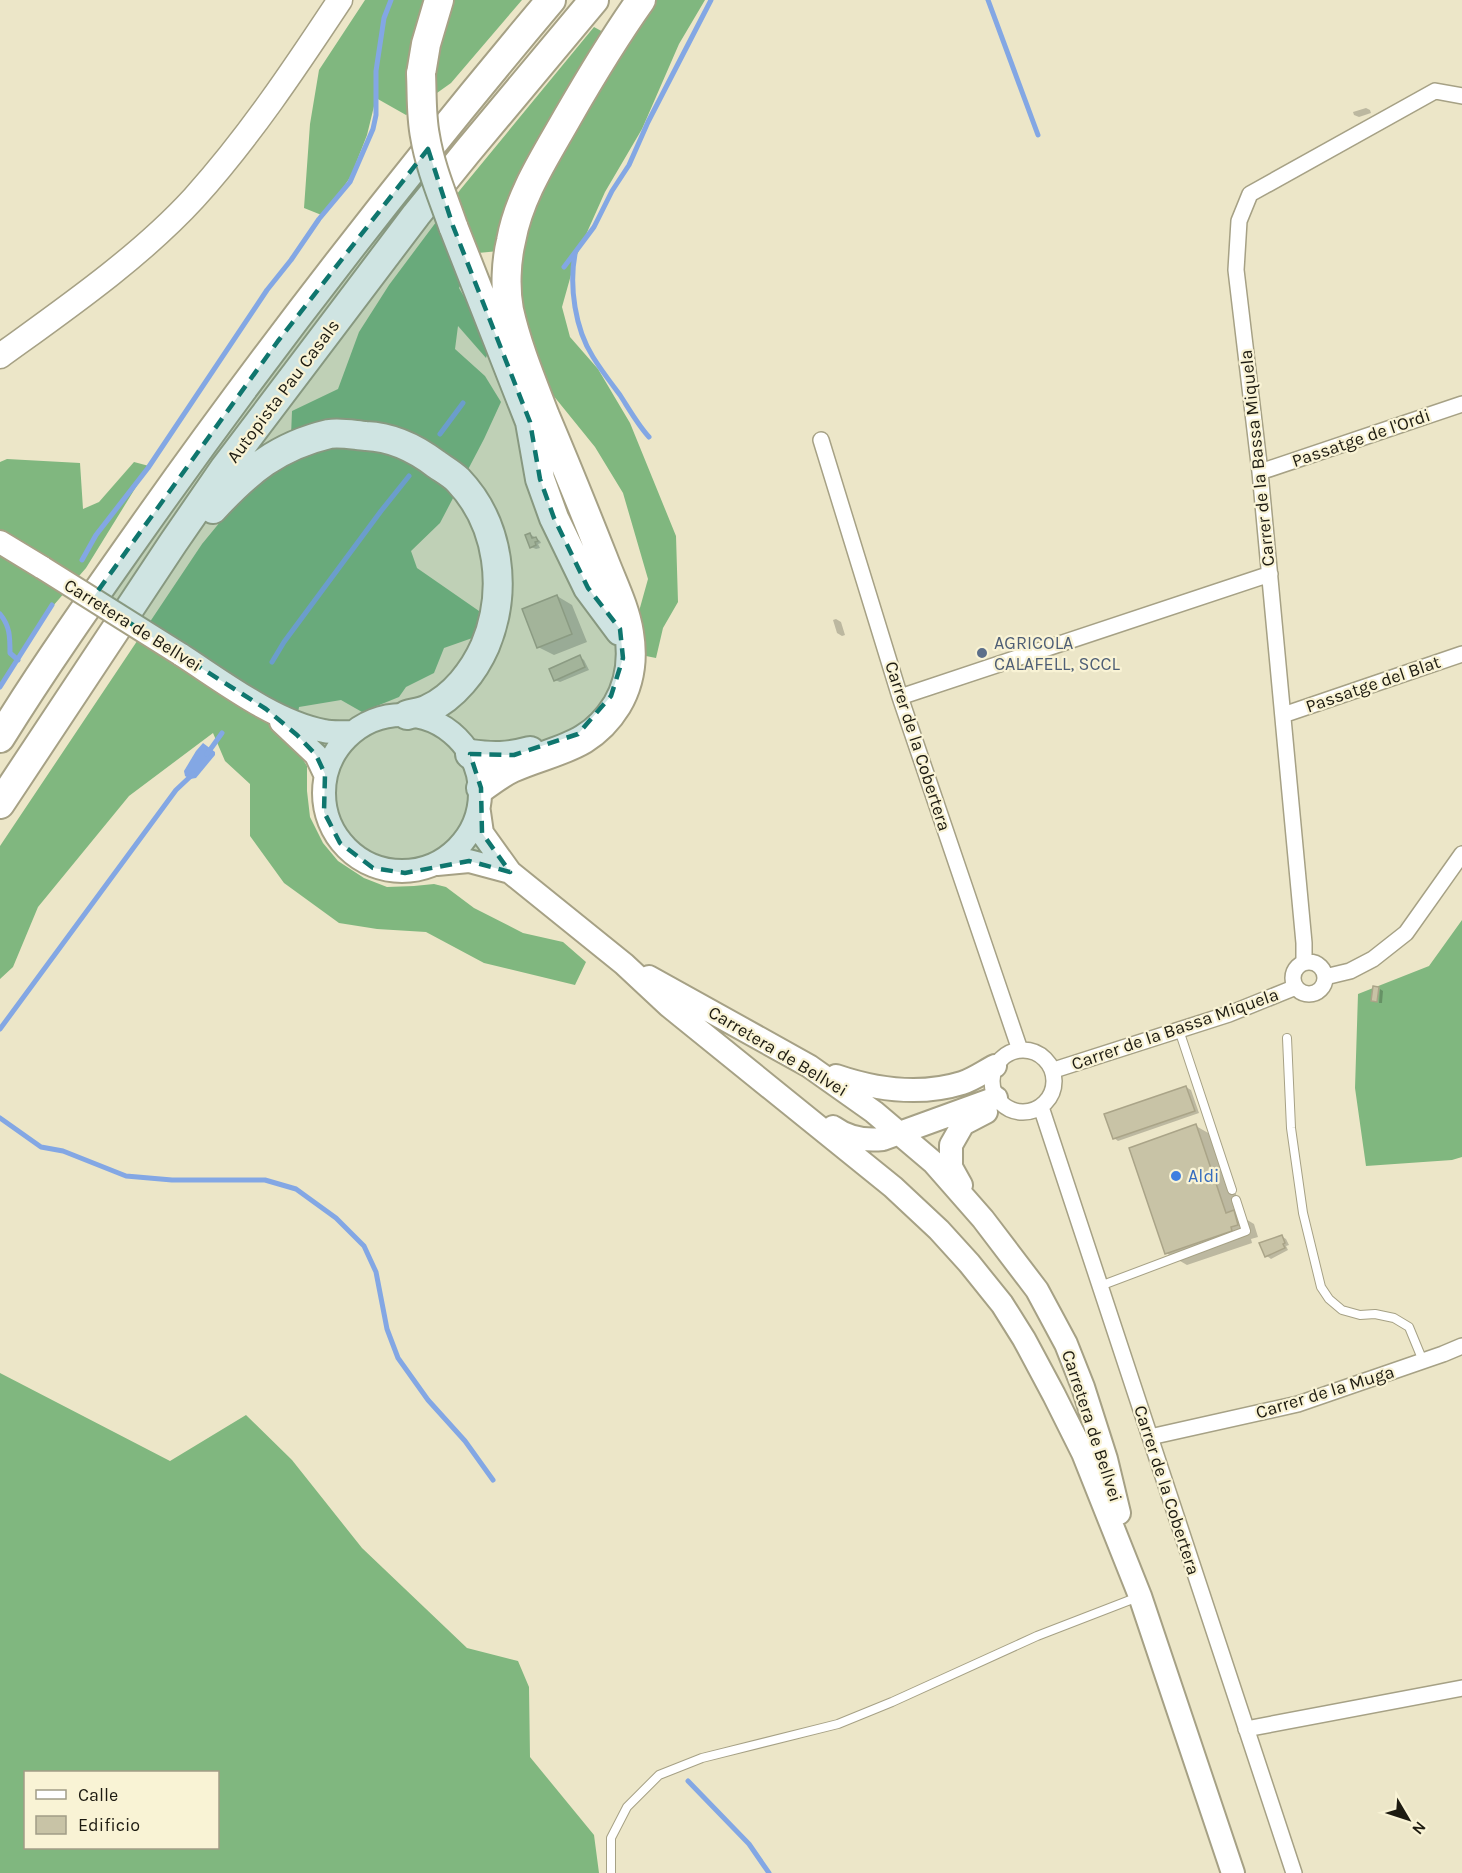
<svg xmlns="http://www.w3.org/2000/svg" width="1462" height="1873" font-family="Karla,sans-serif">
	<style>
		.forest { fill: #80b77f; fill-rule: evenodd }
		.water { fill: #83a7e4 }
		.shadow { fill: #0003 }
		.lines { fill: none; stroke-linecap: round; stroke-linejoin: round }
		.stream { stroke: #83a7e4; stroke-width: 5 }
		.building { fill: #c8c3a6; stroke: #aaa488; stroke-width: 1.5 }
		.service-casing { stroke: #a6a185; stroke-width: 10 }
		.minor-casing { stroke: #a6a185; stroke-width: 18 }
		.secondary-casing { stroke: #a6a185; stroke-width: 26 }
		.primary-casing { stroke: #a6a185; stroke-width: 27 }
		.motorway-casing { stroke: #a6a185; stroke-width: 32 }
		.service { stroke: #fff; stroke-width: 8 }
		.minor { stroke: #fff; stroke-width: 15 }
		.secondary { stroke: #fff; stroke-width: 22 }
		.primary { stroke: #fff; stroke-width: 24 }
		.motorway { stroke: #fff; stroke-width: 28 }
		.secondary-bridge-casing { stroke: #a6a185; stroke-width: 26; stroke-linecap: butt }
		.motorway-bridge-casing { stroke: #a6a185; stroke-width: 32; stroke-linecap: butt }
		.secondary-bridge { stroke: #fff; stroke-width: 22 }
		.motorway-bridge { stroke: #fff; stroke-width: 28 }
		.marked { fill: #0f766e; fill-opacity: 0.2; stroke: #0f766e; stroke-width: 4.5; stroke-dasharray: 12 8; stroke-linejoin: round }
		.service-dot { fill: #5c6f8a; stroke: #f9f3d5; stroke-width: 2 }
		.shop-dot { fill: #3f7fe0; stroke: #f9f3d5; stroke-width: 2 }
		.labels { text-anchor: middle; dominant-baseline: central; stroke-width: 4.5; stroke-linejoin: round; paint-order: stroke }
		.street-label { font-size: 18px; fill: #1d1b11; stroke: #f9f3d5 }
		.service-label { font-size: 18px; fill: #4e5e75; stroke: #f9f3d5; text-anchor: start }
		.shop-label { font-size: 18px; fill: #366cbe; stroke: #f9f3d5; text-anchor: start }
	</style>
	<rect width="100%" height="100%" fill="#ece6c8"/>
	<path class="forest" d="M365 0H522L451 83 406 115 376 98 367 135 351 176 324 216 304 208 310 124 319 70Z
		M656 0H705L679 44 642 129 605 192 576 257 562 307 570 337 598 369 630 423 676 536 678 602 663 628 656 658 641 655 636 622 648 579 623 493 595 447 544 384 499 251 478 253 459 288 491 343 486 358 458 326 455 349 485 376 501 402 484 439 440 523 411 551 417 568 479 611 478 636 444 648 434 673 406 687 399 697 362 712 341 700 299 707 293 744 307 766V791L310 817 323 843 338 861 364 878 387 887 414 886 434 884 446 887 474 908 523 933 563 942 586 962 575 985 484 963 426 932 377 929 339 923 284 883 250 836V784L225 761 213 733 129 796 38 907 13 967 0 979V846L202 544 234 505 265 475 290 460 292 411 338 389 359 332 389 285 460 190 594 27 627 45Z
		M7 459 80 463 83 509 99 502 134 462 149 466 86 568 46 614 0 687V462Z
		M1462 920V1157L1452 1160 1366 1166 1355 1088 1358 994 1429 966Z
		M0 1373 170 1461 246 1415 292 1460 362 1548 467 1648 518 1661 529 1687 530 1757 594 1835 599 1873H0ZM26 1772H218V1848H26Z"/>
	<path class="water" d="M203 743 215 752V755L196 778 190 779 185 776 184 771 196 751Z"/>
	<path class="shadow" d="M1366 108 1370 110 1371 113 1359 117 1354 115 1353 112Z
		M588 494 606 529 559 548 542 513Z
		M530 534 540 541 541 543 538 544 540 548 536 549 531 547Z
		M557 596 572 605 587 642 554 655 538 647Z
		M836 619 841 622 845 635 842 636 837 633 833 620Z
		M580 657 584 660 589 670 560 682 555 680Z
		M1380 989 1383 991 1382 1003H1379Z
		M1186 1087 1191 1090 1199 1113 1118 1141 1114 1138Z
		M1196 1126 1217 1138 1244 1218 1254 1224 1258 1237 1251 1239 1252 1243 1187 1265 1166 1253Z
		M1281 1236 1286 1239 1289 1245 1286 1246 1288 1250 1271 1259 1267 1256 1261 1244Z"/>
	<g class="lines">
		<path class="stream" d="M988 0 1038 135
			M575 254C569 286 575 329 593 357 601 370 611 383 620 395 629 409 638 425 649 437
			M564 267 594 227 612 191 629 165 648 122 711 0
			M440 434 463 403
			M82 560 96 535 148 468 267 290 291 260 319 219 350 182 373 129 376 115V71L384 18 391 0
			M0 614C10 626 10 637 10 653L18 660
			M272 662 284 642 381 511 409 476
			M0 687 52 605
			M207 754 222 733
			M0 1029 176 790 193 774
			M0 1118 41 1147 63 1151 126 1176 172 1180H265L296 1189 336 1218 364 1246 376 1272 387 1329 398 1358 428 1400 465 1441 493 1480
			M688 1781 749 1844 769 1873"/>
	</g>
	<path class="building" d="M530 533 532 538 536 537 538 541 535 542 536 545 530 548 525 535Z
		M557 595 572 634 537 648 522 609Z
		M580 655 585 667 554 681 549 669Z
		M1373 986 1379 987 1377 1002 1371 1001Z
		M1186 1086 1195 1111 1113 1139 1104 1114Z
		M1196 1124 1226 1213 1234 1210 1238 1225 1231 1227 1232 1231 1165 1254 1129 1148Z
		M1282 1235 1285 1243 1283 1244 1285 1248 1265 1257 1259 1243Z"/>
	<g class="lines">
		<g class="service-casing">
			<path id="service" d="M1179 1030 1232 1190
				M1287 1038 1291 1128 1303 1213 1321 1287 1329 1299 1342 1310 1360 1315 1375 1314 1394 1318 1409 1327 1423 1361
				M1100 1286 1246 1231 1236 1200
				M611 1873V1838L627 1807 659 1775 702 1758 838 1724 892 1702 1037 1636 1138 1597"/>
		</g>
		<g class="minor-casing">
			<path id="minor" d="M821 440 900 697 1020 1050
				M1260 472 1462 404
				M900 697 1270 574
				M1283 715 1462 654
				M1293 978a16 16 0 1 1 32 0a16 16 0 1 1-32 0Z
				M1304 963V943L1260 472 1236 270 1239 221 1250 194 1435 91 1462 96
				M1325 977 1350 971 1373 959 1406 933 1462 854
				M992 1081a31 31 0 1 1 62 0a31 31 0 1 1-62 0Z
				M1054 1070 1229 1014 1296 987
				M1041 1107 1294 1873
				M1150 1437 1298 1404 1443 1354 1462 1346
				M1246 1729 1462 1688"/>
		</g>
		<g class="secondary-casing">
			<path id="secondary" d="M0 542 43 568
				M180 654C222 681 275 722 324 731 333 733 343 732 352 732
				M324 793a78 78 0 1 1 156 0a78 78 0 1 1-156 0Z
				M281 722 316 755 325 774
				M479 812 482 833 510 872 624 964 669 1006 893 1187 939 1230 969 1263 1002 1304 1024 1339 1054 1395 1083 1453 1140 1596 1233 1873
				M437 864 469 861 510 872
				M649 977 809 1066 874 1112 933 1162 983 1219 1037 1290 1066 1344 1083 1387 1106 1459 1119 1513
				M836 1076C877 1090 920 1096 962 1083 974 1079 985 1071 995 1066
				M833 1127C848 1138 865 1141 883 1139L996 1098
				M961 1185 951 1167V1145L963 1124 986 1112"/>
		</g>
		<g class="primary-casing">
			<path id="primary" d="M0 356C65 309 140 257 194 198 249 137 295 68 340 0"/>
		</g>
		<g class="motorway-casing">
			<path id="motorway" d="M421 74 426 44 439 0
				M453 226 530 422 540 479 554 518 588 588 620 631
				M213 509C248 471 278 446 329 434 340 432 354 435 366 436 392 437 415 448 436 464 443 469 452 474 458 480 500 524 508 591 485 646 474 671 454 697 428 709 422 712 414 713 407 715
				M0 738C44 667 92 599 140 531 269 348 407 171 551 0
				M470 754C493 757 508 757 530 751
				M481 788C491 781 501 773 512 768 555 749 590 749 617 705 630 683 633 657 629 633 625 607 612 582 603 558 584 510 565 463 545 416 532 382 517 346 509 310 505 289 506 262 511 241 519 196 545 157 567 118 590 78 614 38 641 0
				M0 804 173 543 224 469 416 215 467 152 594 0"/>
		</g>
		<use href="#service" class="service"/>
		<use href="#minor" class="minor"/>
		<use href="#secondary" class="secondary"/>
		<use href="#primary" class="primary"/>
		<use href="#motorway" class="motorway"/>
		<g class="secondary-bridge-casing">
			<path id="secondary-bridge" d="M43 568 180 654"/>
		</g>
		<g class="motorway-bridge-casing">
			<path id="motorway-bridge" d="M421 74C422 95 421 116 425 136 430 167 443 197 453 226"/>
		</g>
		<use href="#secondary-bridge" class="secondary-bridge"/>
		<use href="#motorway-bridge" class="motorway-bridge"/>
	</g>
	<path class="marked" d="M428 149 453 226 530 422 540 479 554 518 588 588 620 629 623 658 611 696 578 734 514 755 470 754 481 788 482 833 510 872 469 861 405 873 373 868 340 843 324 812 325 774 316 755 297 735 266 709 92 599 278 341Z"/>
	<circle class="service-dot" cx="982" cy="653" r="6"/>
	<circle class="shop-dot" cx="1176" cy="1176" r="6"/>
	<g class="labels">
		<g class="street-label">
			<text transform="translate(283 391) rotate(-53)">Autopista Pau Casals</text>
			<text transform="translate(1361 438) rotate(-19)">Passatge de l'Ordi</text>
			<text transform="translate(1257 458) rotate(-96)">Carrer de la Bassa Miquela</text>
			<text transform="translate(133 625) rotate(32)">Carretera de Bellvei</text>
			<text transform="translate(1373 684) rotate(-19)">Passatge del Blat</text>
			<text transform="translate(918 746) rotate(72)">Carrer de la Cobertera</text>
			<text transform="translate(1175 1029) rotate(-19)">Carrer de la Bassa Miquela</text>
			<text transform="translate(778 1051) rotate(31)">Carretera de Bellvei</text>
			<text transform="translate(1325 1392) rotate(-17)">Carrer de la Muga</text>
			<text transform="translate(1092 1426) rotate(72)">Carretera de Bellvei</text>
			<text transform="translate(1167 1490) rotate(72)">Carrer de la Cobertera</text>
		</g>
		<g class="service-label">
			<text x="994" y="643">AGRICOLA<tspan x="994" dy="21">CALAFELL, SCCL</tspan></text>
		</g>
		<g class="shop-label">
			<text x="1188" y="1176">Aldi</text>
		</g>
	</g>
	<rect x="24" y="1771" width="195" height="78" fill="#f9f3d5" stroke="#a19d87" stroke-width="1.5"/>
	<rect x="36" y="1790" width="30" height="9" fill="#ffffff" stroke="#a19d87" stroke-width="1.5"/>
	<text x="78" y="1801" font-size="18" fill="#1d1b11">Calle</text>
	<rect x="36" y="1816" width="30" height="18" fill="#c8c3a6" stroke="#a19d87" stroke-width="1.5"/>
	<text x="78" y="1831" font-size="18" fill="#1d1b11">Edificio</text>
	<g transform="translate(1408 1819) rotate(129)" stroke="#f9f3d5" stroke-width="4.5" paint-order="stroke">
	<path d="M0-4.5L10 22L0 15L-10 22Z" fill="#1d1b11"/>
	<text y="-9" font-size="16" font-weight="bold" text-anchor="middle" fill="#1d1b11">N</text>
	</g>
</svg>
